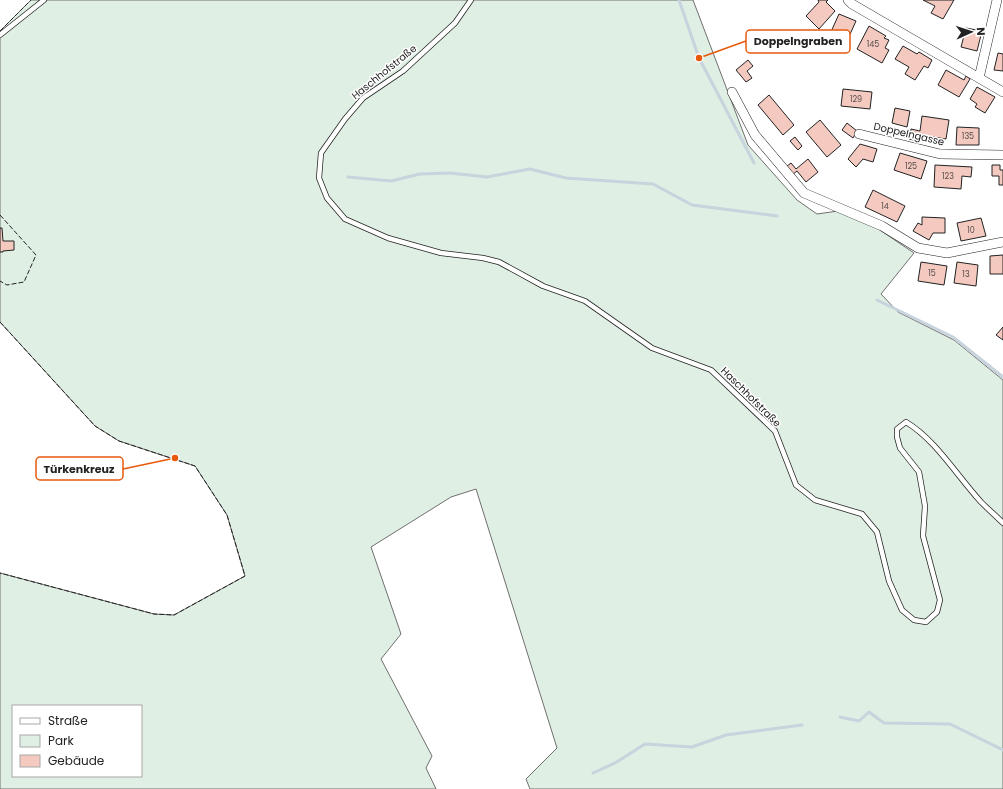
<svg xmlns="http://www.w3.org/2000/svg" width="1003" height="789" font-family="Poppins,sans-serif">
	<style>
		.green { fill: #e0efe3; stroke: #6f6f6f; fill-rule: evenodd }
		.lines { fill: none; stroke-linecap: round; stroke-linejoin: round }
		.stream { stroke: #c7d3dd; stroke-width: 3 }
		.building { fill: #f3c9c0; stroke: #222 }
		.lane-casing { stroke: #222; stroke-width: 6 }
		.street-casing { stroke: #222; stroke-width: 10 }
		.lane { stroke: #fff; stroke-width: 4.5 }
		.street { stroke: #fff; stroke-width: 9 }
		.fence { stroke: #222; stroke-width: 1; stroke-dasharray: 5 2; stroke-linecap: butt }
		.labels { text-anchor: middle; dominant-baseline: central; stroke-width: 3; stroke-linejoin: round; paint-order: stroke }
		.number-label { font-size: 8px; fill: #564c4a }
		.street-label { font-size: 10px; fill: #222; stroke: #fff }
		.leader { fill: none; stroke: #e8590c; stroke-width: 1.5 }
		.callout-dot { fill: #e8590c; stroke: #fff; stroke-width: 1.5 }
		.callout { fill: #fff; stroke: #e8590c; stroke-width: 1.5 }
		.callout-label { font-size: 11px; text-anchor: middle; font-weight: bold; fill: #222 }
	</style>
	<rect width="100%" height="100%" fill="#fff"/>
	<path class="green" d="M31 0H693L748 145 797 200 817 214 838 211 877 228 914 253 881 294 898 312 954 340 1003 380V789H530L526 779 557 748 476 489 451 497 371 547 401 634 381 659 432 756 426 768 436 789H0V573L154 614 174 615 245 576 227 515 195 466 119 441 95 426 0 322V31ZM13 706H141V776H13Z"/>
	<g class="lines">
		<path class="stream" d="M679 0 699 58 754 163
			M348 177 391 181 420 174 450 173 487 177 530 169 566 178 653 184 692 205 777 216
			M877 300 953 337 1003 377
			M840 717 859 721 869 712 884 723 950 724 1003 750
			M593 773 615 763 645 744 692 747 726 735 802 725"/>
	</g>
	<path class="building" d="M818 0H828L826 2 835 11 819 29 806 16 819 2Z
		M923 0H954L943 19 931 13 935 6Z
		M839 14 856 21 842 52 825 45Z
		M869 26 886 36 884 38 889 40 885 48 889 50 882 63 857 49Z
		M966 28 982 31 977 51 961 47Z
		M903 46 917 54 919 52 932 60 928 68 924 66 915 80 905 74 909 67 895 59Z
		M998 53 1003 54V71L994 70Z
		M748 60 753 66 747 71 752 78 746 82 736 70Z
		M946 70 964 80 966 76 970 79 959 97 938 85Z
		M977 87 995 97 985 113 975 107 977 104 970 99Z
		M843 89 872 92 870 109 841 106Z
		M769 95 794 125 783 135 758 105Z
		M895 108 910 111 907 127 892 123Z
		M922 116 949 120 946 139 919 135 918 141 909 139 911 129 920 131Z
		M820 120 841 145 827 157 806 132Z
		M847 123 857 131 853 138 842 130Z
		M957 127 979 128V145H956Z
		M795 137 802 146 798 150 790 141Z
		M860 144 877 149 873 162 863 159 856 167 848 159Z
		M900 153 927 161 921 179 894 170Z
		M808 159 818 172 806 182 797 171 792 175 786 167 791 163 796 169Z
		M935 165 972 167 971 177 962 176 961 189 934 187Z
		M992 165H1000V170H1003V185H999V176H992Z
		M873 190 905 206 897 222 865 207Z
		M922 217 945 218V233H933L929 240 913 231 918 223 922 225Z
		M981 218 986 236 961 241 957 223Z
		M0 228H2L3 241H14V250L3 251V252H0Z
		M1003 255V274H990V256Z
		M921 262 947 266 944 285 918 281Z
		M957 262 978 265 976 286 954 283Z
		M1003 327V340L996 335Z"/>
	<g class="lines">
		<g class="lane-casing">
			<path id="lane" d="M471 0 455 23 403 71 363 98 345 119 321 153 319 178 327 198 345 219 388 238 441 253 483 258 499 262 543 286 585 301 652 348 711 370 775 431 796 485 815 500 862 514 877 532 889 581 902 610 914 620 926 622 937 612 940 600 923 536 925 506 919 472 900 448 897 437V429L906 422C936 440 957 476 981 502 988 509 996 516 1003 523
				M0 35 44 0"/>
		</g>
		<g class="street-casing">
			<path id="street" d="M848 0 852 4 1003 92
				M979 78 997 0
				M732 92 755 135 804 193 882 226 918 248 947 253 1003 242
				M859 134 940 154 1003 155"/>
		</g>
		<use href="#lane" class="lane"/>
		<use href="#street" class="street"/>
		<path class="fence" d="M0 31 31 0
			M0 215 36 255 24 282 7 285 0 281
			M0 322 95 426 119 441 195 466 227 515 245 576 174 615 154 614 0 573"/>
	</g>
	<g class="labels">
		<g class="number-label">
			<text x="873" y="44">145</text>
			<text x="856" y="99">129</text>
			<text x="968" y="136">135</text>
			<text x="911" y="166">125</text>
			<text x="948" y="176">123</text>
			<text x="885" y="206">14</text>
			<text x="971" y="230">10</text>
			<text x="932" y="273">15</text>
			<text x="966" y="274">13</text>
		</g>
		<g class="street-label">
			<text transform="translate(384 72) rotate(-39)">Haschhofstraße</text>
			<text transform="translate(909 134) rotate(13)">Doppelngasse</text>
			<text transform="translate(751 397) rotate(45)">Haschhofstraße</text>
		</g>
	</g>
	<path class="leader" d="M699 58L746 41M175 458L123 469"/>
	<g class="callout-dot">
		<circle cx="699" cy="58" r="4"/>
		<circle cx="175" cy="458" r="4"/>
	</g>
	<g class="callout">
		<rect x="746" y="30" width="104" height="23" rx="4"/>
		<rect x="36" y="457" width="87" height="23" rx="4"/>
	</g>
	<g class="callout-label">
		<text x="798" y="45">Doppelngraben</text>
		<text x="79" y="473">Türkenkreuz</text>
	</g>
	<rect x="12" y="705" width="130" height="72" fill="#ffffff" stroke="#a7a7a7"/>
	<rect x="20" y="718" width="20" height="6" fill="#ffffff" stroke="#a7a7a7"/>
	<text x="48" y="725" font-size="12" fill="#222222">Straße</text>
	<rect x="20" y="735" width="20" height="12" fill="#e0efe3" stroke="#a7a7a7"/>
	<text x="48" y="745" font-size="12" fill="#222222">Park</text>
	<rect x="20" y="755" width="20" height="12" fill="#f3c9c0" stroke="#a7a7a7"/>
	<text x="48" y="765" font-size="12" fill="#222222">Gebäude</text>
	<g transform="translate(971 32) rotate(87)" stroke="#ffffff" stroke-width="3" paint-order="stroke">
	<path d="M0-3L7 15L0 10L-7 15Z" fill="#222222"/>
	<text y="-6" font-size="11" font-weight="bold" text-anchor="middle" fill="#222222">N</text>
	</g>
</svg>
